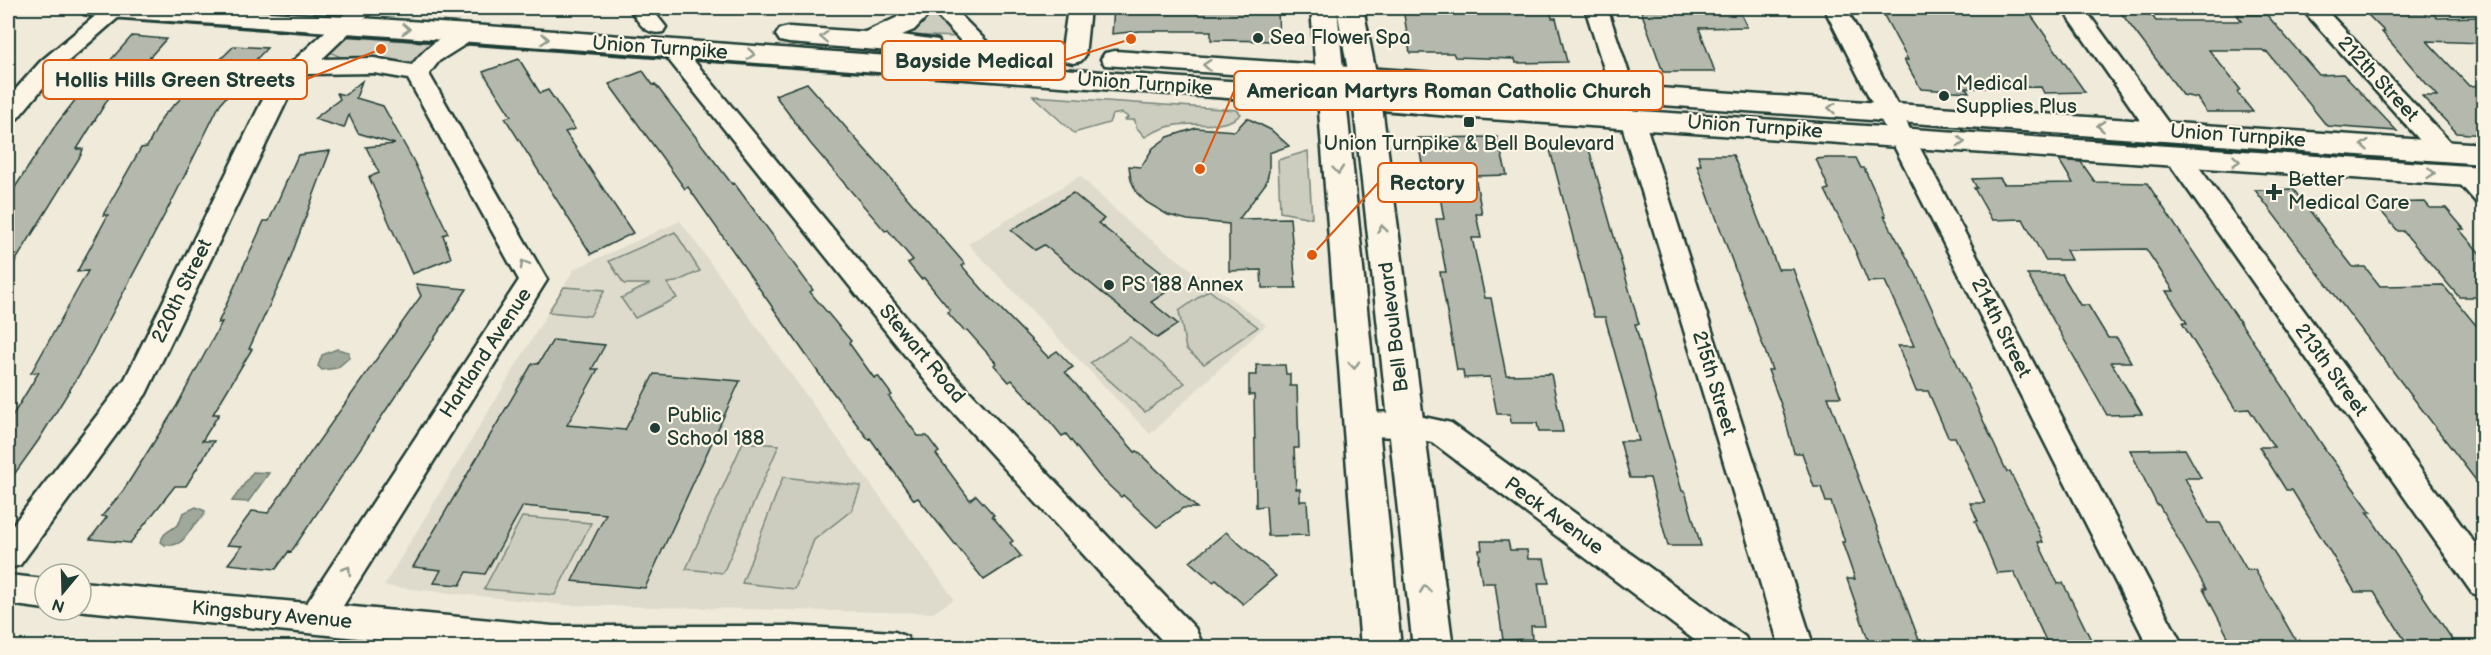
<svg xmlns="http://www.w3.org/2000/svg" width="2491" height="655" font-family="'Balsamiq Sans',sans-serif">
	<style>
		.built { fill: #dedbcc }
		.green { fill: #cccdbf; stroke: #76857a; stroke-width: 1.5 }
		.water { fill: #9fa89a; stroke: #6c7d71; stroke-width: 1.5 }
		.building { fill: #b5b9ad; stroke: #1f3d34; stroke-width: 1.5 }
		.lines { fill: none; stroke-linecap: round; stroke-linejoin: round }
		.minor-casing { stroke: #1f3d34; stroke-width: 5 }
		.tertiary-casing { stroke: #1f3d34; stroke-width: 5 }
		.primary-casing { stroke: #1f3d34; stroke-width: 5 }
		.minor { fill: #fcf5e5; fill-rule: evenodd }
		.tertiary { fill: #fcf5e5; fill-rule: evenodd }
		.primary { fill: #fcf5e5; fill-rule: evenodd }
		.oneway { stroke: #8e998c }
		.poi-dot { fill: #1f3d34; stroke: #fcf5e5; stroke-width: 2 }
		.labels { text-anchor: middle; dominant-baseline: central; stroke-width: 4.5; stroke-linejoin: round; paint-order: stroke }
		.poi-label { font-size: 20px; fill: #1f3d34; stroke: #fcf5e5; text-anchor: start }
		.street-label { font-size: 20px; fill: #1f3d34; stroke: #fcf5e5 }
		.leader { fill: none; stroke: #de580e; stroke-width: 2 }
		.callout-dot { fill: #de580e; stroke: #fcf5e5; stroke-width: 2 }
		.callout { fill: #fcf5e5; stroke: #de580e; stroke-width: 2 }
		.callout-label { font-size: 21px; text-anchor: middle; font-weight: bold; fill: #1f3d34 }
	</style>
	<rect width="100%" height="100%" fill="#efeada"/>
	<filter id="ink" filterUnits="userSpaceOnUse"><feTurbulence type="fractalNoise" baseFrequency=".0167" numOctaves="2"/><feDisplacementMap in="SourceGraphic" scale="12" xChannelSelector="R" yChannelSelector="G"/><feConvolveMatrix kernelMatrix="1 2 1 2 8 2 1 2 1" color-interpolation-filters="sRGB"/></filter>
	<g filter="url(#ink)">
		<path class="built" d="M1080 176 1130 224 1266 325 1150 434 968 244Z
			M680 221 954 599 933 613 564 605 384 586 574 269Z"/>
		<path class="green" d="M933 12 957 37 905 35 922 23Z
			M348 37H355L437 43 421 57 410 62 341 57 331 53 341 39Z
			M1033 96 1237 110 1241 114C1225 130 1197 122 1176 125 1165 127 1155 131 1145 137L1136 127 1135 120H1125L1128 117 1122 113 1112 115 1109 123 1074 133Z
			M1308 151 1312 218 1280 212 1278 160Z
			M675 232 700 271 676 282 667 283 677 298 635 318 621 298 650 284H624L609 261Z
			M564 287 605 290 590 316 548 312Z
			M1209 290 1258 327 1204 364 1186 349 1179 311Z
			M1130 337 1185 383 1145 412 1090 363Z
			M743 442 779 445 723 573 686 569Z
			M783 477 861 486 852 510 814 540 795 589 742 583Z
			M522 517 591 523 555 595 484 589Z"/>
		<path class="water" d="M337 349 349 352V358L337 368 322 370 318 366 322 355Z
			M253 472 269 473 248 502 232 501Z
			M196 507 205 511 204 515C201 520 196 522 193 526 185 538 181 547 165 545L161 542C163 530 173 531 179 523 181 520 181 516 183 513Z"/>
		<path class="building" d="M1114 8H1278L1279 41 1211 40V31H1140L1112 34Z
			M1403 8H1451L1452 13H1499L1498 8H1549L1552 18H1556L1567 62 1516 63 1515 59 1455 57 1453 53H1410Z
			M1640 8H1738L1747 27 1699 28 1715 72H1663Z
			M1880 8H1928L1930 11H1992L1989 8H2026L2085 92 2044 93 2041 87 1966 88 1969 92 1921 89 1904 60H1908Z
			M2361 8H2396L2400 12H2432L2437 18 2484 17V43L2427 41 2469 86 2484 85V135L2457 133 2422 96H2437L2382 32H2385Z
			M2118 9H2147L2156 21H2242L2237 15H2267L2319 75 2343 74 2397 131 2327 126 2268 53 2262 50H2209L2240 89 2237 92 2253 112H2206L2197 98 2183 95Z
			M132 36 166 39 130 79H122L108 99 77 149H83L81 155 8 273V198L55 126 76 99Z
			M234 46 267 48 228 89H233L220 104 175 195 84 367 38 441 8 483V423L39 372 31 373 88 271 77 272 108 215H103L141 148 147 147 163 116Z
			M519 59 540 93 548 90 575 129 565 132 633 233 591 254 505 118 511 116 483 72Z
			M643 71 653 85 655 84 732 184 734 183 813 290 810 292 851 341 849 343 874 378 878 376 892 395 889 397 918 436H927L939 452 936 454 970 500 976 495 994 515 992 516 1013 541 1010 543 1021 556 984 580 918 498 914 500 870 438 868 439 825 382 688 187 685 189 609 84Z
			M362 81 356 98 383 106 414 162 448 233 443 235 451 258 412 274 369 177 379 173 366 147 395 144 358 133 349 115 344 128 314 119 340 99 337 93 345 95Z
			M807 83 965 264 962 266 991 299 1048 357 1057 351 1073 367 1065 372 1135 452 1137 451 1197 508H1183L1157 527 1123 495 1121 497 1100 477 1066 434 1062 436 1033 401 1032 402 1012 380 1009 382 994 365 996 363 967 330 964 331 947 312 950 310 924 278 921 279 908 263 913 260 888 230 885 231 810 143 775 95Z
			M1247 118 1271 130 1289 146 1269 153V171L1266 183 1239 219 1290 218 1296 288H1262L1261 270 1229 271V224L1188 220 1168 215 1146 202 1137 193 1131 180 1129 166 1141 167 1153 148 1168 137 1196 128 1235 131Z
			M1497 137 1507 175 1475 176 1482 214H1476L1481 238H1472L1485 298H1491L1506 375 1551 374 1563 432H1539L1537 423H1511L1510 414H1497L1490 377 1464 378 1463 370H1457L1440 272H1446L1436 219H1444L1436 173H1424L1417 138Z
			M1548 142H1585L1586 149H1589L1639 324H1635L1662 423 1682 491H1685L1701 546H1668L1650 478H1630L1620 441H1639L1605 317H1594Z
			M330 151 286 270 249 349H252L213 414H219L202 441H214L186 486H175L130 543 90 539 107 517 102 516 123 491 176 407 222 322 218 323 264 221H269L298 155Z
			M1698 155H1733L1778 269H1793L1841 397H1828L1922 648H1871L1847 579H1855L1842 542H1845L1831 502H1826L1821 487H1814L1802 453H1794L1783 410 1768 370H1772L1697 165H1701Z
			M1828 158H1856L1861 168H1864L1886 216H1884L1916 274 1999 455 2007 472H2010L2030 512 2043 542H2038L2058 584 2063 583 2095 648 2048 645 2014 572 1997 573 1975 521H1978L1970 503H1985L1955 437H1948L1928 391H1916L1898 346H1914L1885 281 1868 282 1855 250 1825 190 1829 189 1816 159Z
			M2059 160 2081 162 2095 182 2147 183 2329 455 2371 512H2367L2458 648H2410L2374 592H2355L2292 490H2286L2259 447H2274L2249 409 2236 410 2182 323H2187L2166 291H2174L2146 249 2066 250 2071 260H2045L2023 219 1992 220 1974 188H1977L1972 179 2000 178 2004 184 2073 183Z
			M2293 189 2353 267H2365L2380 286 2443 285 2484 335V491L2255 190Z
			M1073 193 1104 219 1098 223 1177 285 1151 302 1178 324 1157 338 1044 245 1035 250 1011 230Z
			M2425 202 2430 208H2446L2464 229H2459L2484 258V297H2459L2403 231H2398L2374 203Z
			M2027 274H2062L2080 305H2088L2108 338H2117L2131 362H2111L2142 414 2107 415Z
			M416 284 467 289 291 552 289 551 276 569 228 564 242 546 227 545 252 511 268 513 421 296Z
			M553 340 605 345 592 369H598L567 425 625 430 654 374 740 381 645 588 572 581 606 514 523 506 485 574 467 572 460 585 434 583 441 570 413 567 532 364H538Z
			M1256 365H1285L1286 374H1290V386H1297L1299 448H1294L1296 489H1300V501H1307L1309 535 1268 536 1266 506 1256 507 1254 395H1249V375H1257Z
			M2185 449 2201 478H2185L2208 523H2220L2247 570H2255L2300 648H2234L2203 589H2206L2159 505H2157L2130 450Z
			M1226 532 1276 576 1243 604 1216 580 1213 582 1190 562Z
			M1481 541H1508L1510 550H1527L1528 559H1544L1549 583H1538L1545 626H1531L1532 639 1503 640 1495 583H1482L1478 559H1480L1479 550H1482Z"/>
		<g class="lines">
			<g class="minor-casing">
				<path id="minor" d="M105 8 128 9 57 71 17 119 8 121V98L41 61Z
					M351 8H375L322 59 374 58 412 65C425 48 452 24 474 29L477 34 474 39 439 61 429 74 547 280 343 606 553 626H789L895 632 907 637 912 648H459L76 610H81V582L307 603 519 280 408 79 374 73 307 74 289 96 146 394 20 565 8 569V531L125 379 266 93 292 62Z
					M629 8H651L666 27 663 32C645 36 638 21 629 8Z
					M930 8H953L990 45 994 50 990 55 982 57 974 55Z
					M1068 8H1090L1085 56 1081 61 1073 63 1065 61 1061 56Z
					M1585 8H1607L1636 94 1633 99 1624 102 1615 99 1612 94Z
					M1824 8H1846L2184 648H2149Z
					M2062 8H2084L2169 124 2172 130 2169 136 2160 138 2151 136Z
					M2301 8H2324L2453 145 2457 151 2453 157 2444 159 2435 157Z
					M672 42 680 44 952 373 1195 628 1204 648H1169L932 389 660 49 664 44Z
					M1632 111 1641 113 1644 119 1814 648H1780L1620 119 1623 113Z
					M2178 149 2187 151 2484 556V597L2472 593 2169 163 2165 157 2169 151Z
					M2466 167 2475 170 2484 179V204L2475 201 2453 176 2457 170Z
					M1360 412 1405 413 1451 423 1745 637 1750 648H1705L1432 442 1405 437 1360 436 1349 432 1345 424 1349 416Z
					M8 575 45 579V609L8 604Z"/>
			</g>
			<g class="tertiary-casing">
				<path id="tertiary" d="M1311 8H1363L1381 99 1453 648H1413L1353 99 1337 9 1401 648H1361Z"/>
			</g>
			<g class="primary-casing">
				<path id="primary" d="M80 8H204L486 26 1196 79 1332 87 1459 99 2484 167V187L1459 117C1313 103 1166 94 1020 83 711 59 402 36 93 16L84 14Z
					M907 8H935L914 30 902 35 938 40 941 46 938 52 928 54 789 43 780 41 776 35 780 29 789 27 865 32 896 18Z
					M1115 51 2484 144V164L1105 65 1101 59 1105 53Z"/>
			</g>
			<use href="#minor" class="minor"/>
			<use href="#tertiary" class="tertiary"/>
			<use href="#primary" class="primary"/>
		</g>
		<defs><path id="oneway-chevron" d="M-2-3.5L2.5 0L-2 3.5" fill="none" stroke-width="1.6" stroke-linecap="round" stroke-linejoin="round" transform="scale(1.5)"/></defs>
		<g class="oneway">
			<use href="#oneway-chevron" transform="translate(406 29) rotate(4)"/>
			<use href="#oneway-chevron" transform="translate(824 37) rotate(-177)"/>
			<use href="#oneway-chevron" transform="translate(545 39) rotate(4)"/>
			<use href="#oneway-chevron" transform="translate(751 54) rotate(4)"/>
			<use href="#oneway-chevron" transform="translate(1207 65) rotate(-176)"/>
			<use href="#oneway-chevron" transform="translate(1832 108) rotate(-176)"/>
			<use href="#oneway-chevron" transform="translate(2101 126) rotate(-176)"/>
			<use href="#oneway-chevron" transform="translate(1961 142) rotate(4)"/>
			<use href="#oneway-chevron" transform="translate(2365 145) rotate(-176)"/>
			<use href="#oneway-chevron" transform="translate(2236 161) rotate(4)"/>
			<use href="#oneway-chevron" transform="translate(1338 170) rotate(85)"/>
			<use href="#oneway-chevron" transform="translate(2431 173) rotate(4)"/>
			<use href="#oneway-chevron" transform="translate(1382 229) rotate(-97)"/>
			<use href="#oneway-chevron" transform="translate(524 264) rotate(-120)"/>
			<use href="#oneway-chevron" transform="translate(1354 365) rotate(85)"/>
			<use href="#oneway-chevron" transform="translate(347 570) rotate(-57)"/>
			<use href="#oneway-chevron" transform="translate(1425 589) rotate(-97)"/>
		</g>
	</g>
	<g class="poi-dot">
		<circle cx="1258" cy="38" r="6"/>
		<circle cx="1944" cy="96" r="6"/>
		<rect x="1463" y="116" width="12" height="12" rx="3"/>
		<path d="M2271 183h6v6h6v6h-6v6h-6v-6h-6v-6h6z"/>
		<circle cx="1109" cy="285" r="6"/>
		<circle cx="655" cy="428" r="6"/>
	</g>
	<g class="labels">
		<g class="poi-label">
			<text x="1270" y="38">Sea Flower Spa</text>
			<text x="1956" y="84">Medical<tspan x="1956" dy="23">Supplies Plus</tspan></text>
			<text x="1469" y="144" text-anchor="middle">Union Turnpike &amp; Bell Boulevard</text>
			<text x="2288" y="180">Better<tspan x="2288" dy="23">Medical Care</tspan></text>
			<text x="1121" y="285">PS 188 Annex</text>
			<text x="667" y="416">Public<tspan x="667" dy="23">School 188</tspan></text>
		</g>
		<g class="street-label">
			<text transform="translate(660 48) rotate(4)">Union Turnpike</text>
			<text transform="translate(2378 79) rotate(47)">212th Street</text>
			<text transform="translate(1145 84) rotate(4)">Union Turnpike</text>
			<text transform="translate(1755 127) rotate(4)">Union Turnpike</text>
			<text transform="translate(2238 136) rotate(4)">Union Turnpike</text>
			<text transform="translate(182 291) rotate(-64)">220th Street</text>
			<text transform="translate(1394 327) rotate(-97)">Bell Boulevard</text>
			<text transform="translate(2001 328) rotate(63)">214th Street</text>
			<text transform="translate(486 353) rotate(-57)">Hartland Avenue</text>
			<text transform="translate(922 354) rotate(50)">Stewart Road</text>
			<text transform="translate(2331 370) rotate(54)">213th Street</text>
			<text transform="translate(1714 383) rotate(73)">215th Street</text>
			<text transform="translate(1554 516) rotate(36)">Peck Avenue</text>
			<text transform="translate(272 615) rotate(5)">Kingsbury Avenue</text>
		</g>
	</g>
	<path class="leader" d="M1131 39L1065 60M381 49L307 79M1200 169L1234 91M1312 255L1378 183"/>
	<g class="callout-dot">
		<circle cx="1131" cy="39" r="6"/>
		<circle cx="381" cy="49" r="6"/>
		<circle cx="1200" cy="169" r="6"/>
		<circle cx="1312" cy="255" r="6"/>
	</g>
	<g class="callout">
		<rect x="882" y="41" width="183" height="39" rx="6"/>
		<rect x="43" y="60" width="264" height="39" rx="6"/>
		<rect x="1234" y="71" width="429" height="39" rx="6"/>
		<rect x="1378" y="163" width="99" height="39" rx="6"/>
	</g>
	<g class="callout-label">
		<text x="974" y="68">Bayside Medical</text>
		<text x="175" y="87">Hollis Hills Green Streets</text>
		<text x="1449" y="98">American Martyrs Roman Catholic Church</text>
		<text x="1427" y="190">Rectory</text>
	</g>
	<rect width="2491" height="655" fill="none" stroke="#fcf5e5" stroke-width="30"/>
	<rect x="15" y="15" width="2461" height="625" fill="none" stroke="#1f3d34" stroke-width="2" filter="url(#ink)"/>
	<g transform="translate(63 592) rotate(199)"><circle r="28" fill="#fcf5e5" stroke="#a4ab9e" stroke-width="1.5"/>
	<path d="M0-4.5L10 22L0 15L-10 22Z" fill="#1f3d34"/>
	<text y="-9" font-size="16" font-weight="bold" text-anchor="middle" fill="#1f3d34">N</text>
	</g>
</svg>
